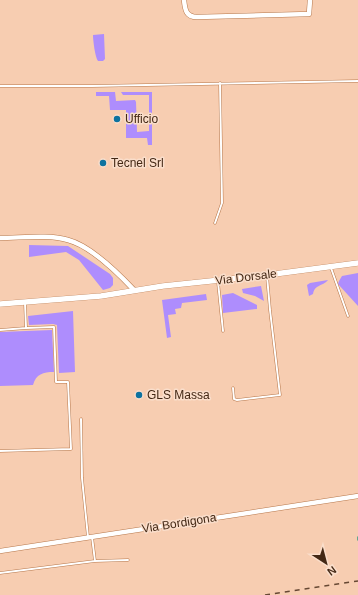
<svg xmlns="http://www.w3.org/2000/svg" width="358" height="595" font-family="Arial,sans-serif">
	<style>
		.green { fill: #ae8dfd }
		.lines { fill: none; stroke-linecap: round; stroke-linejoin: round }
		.stream { stroke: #359882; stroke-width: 1.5 }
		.service-casing { stroke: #b7774a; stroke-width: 3 }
		.minor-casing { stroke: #b7774a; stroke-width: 5.5 }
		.tertiary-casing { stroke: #b7774a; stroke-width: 6 }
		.service { stroke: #fff; stroke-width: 2 }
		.minor { stroke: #fff; stroke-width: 4.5 }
		.tertiary { stroke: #fff; stroke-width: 5.5 }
		.rail { stroke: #664833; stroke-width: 1.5; stroke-dasharray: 5 5; stroke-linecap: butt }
		.poi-dot { fill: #0d729f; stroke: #fadecb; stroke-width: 1.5 }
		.labels { text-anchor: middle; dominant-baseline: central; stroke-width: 3; stroke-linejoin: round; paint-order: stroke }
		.poi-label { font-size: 12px; fill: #432815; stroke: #fadecb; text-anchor: start }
		.street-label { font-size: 12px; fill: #432815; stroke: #fadecb }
	</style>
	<rect width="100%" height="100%" fill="#f7cdb1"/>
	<path class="green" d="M104 34 105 59 103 61H98C95 57 93 40 93 35Z
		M96 92H115L116 101 135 100 136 102 137 132 149 131V95H123L121 92H152V145H148L147 138H126V110H110L109 96H96Z
		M29 245 68 246 110 274 113 278V285L110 288 103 290 79 260 66 252 29 257Z
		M358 273V306L338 284 339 281 342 276Z
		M328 280C322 287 315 284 313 294L309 296 307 285 310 283Z
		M261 286 264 301 255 296 243 293 242 289Z
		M233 293 257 305V309L223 313 222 295Z
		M206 294 207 300 182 303 181 308 175 309 176 314 168 315 171 337 167 338 162 300Z
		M73 311 75 372 59 373 57 325 53 324 29 325 28 316Z
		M52 330 54 372C43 372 36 374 33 385L0 386V332Z"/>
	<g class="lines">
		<path class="stream" d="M358 537V540"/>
		<g class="service-casing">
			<path id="service" d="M0 86H92L358 81
				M215 223 222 203 220 83
				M331 268 348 316
				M218 282 223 331
				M0 330 26 328 25 303
				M233 388 234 399 237 400 280 395 270 310 267 276
				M81 419 82 478 88 537
				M0 451 71 449 68 382H56L54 327 26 328
				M92 537 95 561
				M0 573 95 561 128 560"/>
		</g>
		<g class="minor-casing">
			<path id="minor" d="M184 0C185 10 186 17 197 17L309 14 310 0
				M0 238C21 238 48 234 68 240 91 246 118 273 134 290
				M0 551 358 496"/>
		</g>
		<g class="tertiary-casing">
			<path id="tertiary" d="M0 304 101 296 163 286 267 275 358 263"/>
		</g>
		<use href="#service" class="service"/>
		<use href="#minor" class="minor"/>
		<use href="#tertiary" class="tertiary"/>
		<path class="rail" d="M265 595 358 581"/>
	</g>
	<g class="poi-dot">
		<circle cx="117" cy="119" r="4"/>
		<circle cx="103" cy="163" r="4"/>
		<circle cx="139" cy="395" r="4"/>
	</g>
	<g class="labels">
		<g class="poi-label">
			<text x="125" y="119">Ufficio</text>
			<text x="111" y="163">Tecnel Srl</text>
			<text x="147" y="395">GLS Massa</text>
		</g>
		<g class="street-label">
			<text transform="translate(246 277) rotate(-7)">Via Dorsale</text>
			<text transform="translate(179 523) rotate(-9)">Via Bordigona</text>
		</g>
	</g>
	<g transform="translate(326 563) rotate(144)" stroke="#fadecb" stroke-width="3" paint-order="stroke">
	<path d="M0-3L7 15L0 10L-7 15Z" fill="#432815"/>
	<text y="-6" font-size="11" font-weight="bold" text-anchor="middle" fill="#432815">N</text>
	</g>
</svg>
